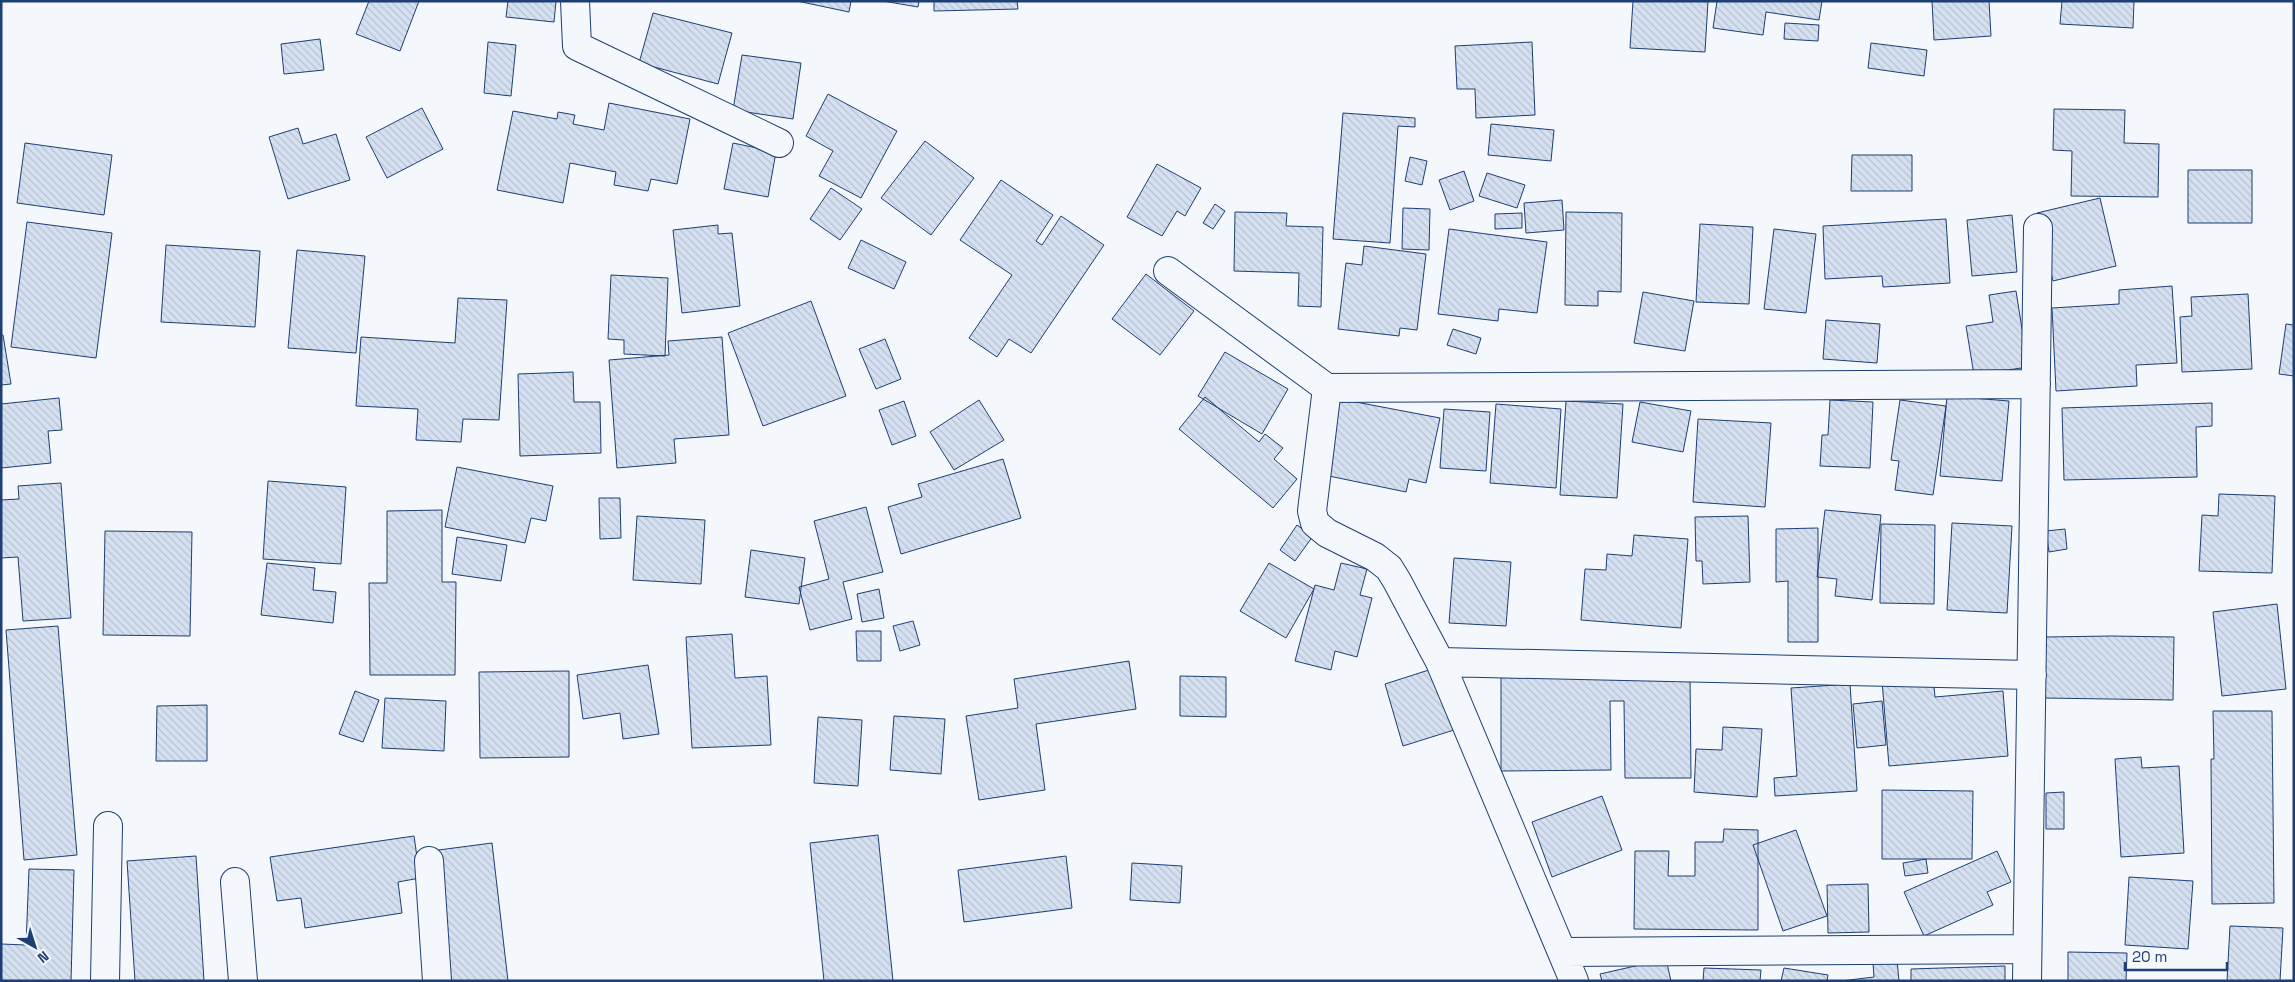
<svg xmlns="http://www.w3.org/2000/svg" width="2295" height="982" font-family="'Space Grotesk',sans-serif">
<defs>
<pattern id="building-back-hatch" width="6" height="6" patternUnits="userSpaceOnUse" patternTransform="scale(1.25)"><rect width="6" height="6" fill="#d5e0f0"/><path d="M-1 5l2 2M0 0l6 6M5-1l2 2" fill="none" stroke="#b6c1d1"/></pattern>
</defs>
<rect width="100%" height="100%" fill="#f4f7fb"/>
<!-- building -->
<path fill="url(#building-back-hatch)" stroke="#1d3f73" d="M369,1H419L400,51L356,34Z
M508,1H556L554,22L506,17Z
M797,1H851L849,12Z
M883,1H919L918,7Z
M934,1H1017L1018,9L934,11Z
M1633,1H1708L1705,52L1630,48Z
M1717,1H1822L1819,20L1766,12L1763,35L1713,28Z
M1932,1H1989L1991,36L1934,40Z
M2062,1H2134L2133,28L2060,24Z
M653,13L732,33L718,84L639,63Z
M1785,23L1819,25L1818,41L1784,39Z
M320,39L324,70L284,74L281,44Z
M488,42L516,45L511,96L484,93Z
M1532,42L1535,115L1476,118L1475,89H1457L1455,46Z
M1871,43L1927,50L1924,76L1868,68Z
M742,55L801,63L793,119L733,110Z
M828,94L897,131L861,198L819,176L833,151L806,136Z
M609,103L690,119L677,184L651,179L648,191L614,185L616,172L570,163L563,203L497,190L513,111L557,119L558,112L575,115L573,124L604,130Z
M422,108L443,149L387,178L366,137Z
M2054,109L2125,110L2124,143L2159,144L2158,197L2071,196L2072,151L2053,150Z
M1343,113L1415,118V127L1398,126L1390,243L1333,239Z
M1491,124L1554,130L1551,161L1488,155Z
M298,128L303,144L336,134L350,180L288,199L269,137Z
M925,141L974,178L931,235L881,198Z
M25,143L112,155L104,215L17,203Z
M733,143L776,152L768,197L724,189Z
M1852,155H1912V191H1851Z
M1410,157L1427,161L1422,185L1405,181Z
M1157,164L1201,188L1185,216L1177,211L1162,236L1127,217Z
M2188,170H2252V223H2188Z
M1464,171L1474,201L1450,210L1439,180Z
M1487,173L1525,185L1517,208L1479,196Z
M1001,180L1053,215L1036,241L1042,245L1061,216L1104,245L1031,353L1009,339L997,357L969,338L1012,275L960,240Z
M831,188L862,209L840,240L810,219Z
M2100,198L2116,266L2053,281L2037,213Z
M1562,200L1564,230L1526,233L1524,203Z
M1215,204L1225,211L1213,229L1203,223Z
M1403,208L1430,209L1429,250L1402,249Z
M1235,212L1287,213L1286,226L1323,227L1321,307L1298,306L1299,273L1234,271Z
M1566,212L1622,213L1621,292L1598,291V306L1565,305Z
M1522,213V228L1495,229V214Z
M2012,215L2017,272L1972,276L1967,220Z
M1946,219L1950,283L1883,287L1882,276L1825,279L1823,226Z
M27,222L112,233L96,358L11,347Z
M1700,224L1753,227L1749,304L1696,302Z
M718,225V234L732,233L740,306L682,313L673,230Z
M1449,229L1547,242L1537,313L1499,309L1498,321L1438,314Z
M1774,229L1816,234L1806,313L1764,309Z
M861,240L906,262L894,289L848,268Z
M166,245L260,251L255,327L161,322Z
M1364,246L1426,254L1417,330L1400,328L1399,336L1338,329L1346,263L1362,265Z
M297,250L365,256L356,353L288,348Z
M1146,274L1194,311L1160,355L1112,319Z
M611,275L668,278L665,356L624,354V340L608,339Z
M2172,286L2177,363L2136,365L2137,386L2056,391L2052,308L2119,304V290Z
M2016,291L2028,367L1974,375L1966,326L1993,322L1989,295Z
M1643,292L1694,301L1685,351L1634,343Z
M2248,294L2252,369L2182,372L2180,317L2192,316L2191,297Z
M458,298L507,300L499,420L463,419L461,442L416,440L418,409L356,406L361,337L455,343Z
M811,301L846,396L763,426L728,333Z
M1826,320L1880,324L1877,363L1823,359Z
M2286,324L2294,325V376L2279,374Z
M1453,329L1481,338L1476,354L1447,345Z
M1,335H3L11,384L1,385Z
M722,337L729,435L674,439L676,463L617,468L609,360L669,355L668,341Z
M885,339L901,379L876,389L859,349Z
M1225,352L1288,389L1262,434L1198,396Z
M573,372L574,402H600L601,453L520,456L518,374Z
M1947,396L2009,401L2002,481L1940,476Z
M1205,397L1259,442L1265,434L1283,448L1274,459L1297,479L1273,508L1179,429Z
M59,398L62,430L48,431L51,463L1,468V404Z
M1340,399L1440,418L1426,483L1409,479L1406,492L1324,475Z
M979,400L1004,440L954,470L930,432Z
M1830,400L1873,402L1870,468L1820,466L1822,435H1828Z
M1900,400L1946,406L1933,495L1895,490L1899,461L1891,460Z
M904,401L916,436L892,445L879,410Z
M1566,401L1623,404L1617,498L1560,495Z
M1640,402L1691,411L1683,452L1632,442Z
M2212,403V426L2196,427L2197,477L2064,480L2062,408Z
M1496,404L1561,409L1556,488L1490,483Z
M1444,409L1490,412L1486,471L1440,468Z
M1698,419L1771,423L1765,507L1693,502Z
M1003,459L1021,518L901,554L888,507L922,497L918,484Z
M457,467L553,486L546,521L531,518L525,543L445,527Z
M268,481L346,487L341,564L263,559Z
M61,483L71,618L23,621L18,557L1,558V500L19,499L18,486Z
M2219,494L2275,496L2272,573L2199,571L2202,515L2218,516Z
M599,498H620L621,538L600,539Z
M866,507L883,572L843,582L852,619L810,630L799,587L829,579L814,521Z
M442,510V582H456L455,675H370L369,583H387V511Z
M1825,510L1881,515L1872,600L1835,596L1837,579L1817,577Z
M637,516L705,520L701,584L633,580Z
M1748,516L1750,582L1703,584L1702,561H1696L1695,517Z
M1952,523L2012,526L2007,613L1947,610Z
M1881,524L1935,525L1934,604L1880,603Z
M1297,525L1313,536L1295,561L1280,550Z
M1818,528V642H1788V581L1776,582V529Z
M2065,529L2067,549L2049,552L2046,531Z
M105,531L192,532L190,636L103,635Z
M1634,535L1688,539L1681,628L1581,620L1585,569L1606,570L1607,554L1632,556Z
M457,537L507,545L501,581L452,574Z
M751,550L805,558L799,604L745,597Z
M1454,558L1511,562L1506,626L1449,623Z
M267,563L315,568L313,590L336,592L333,623L261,615Z
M1269,563L1314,589L1286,638L1240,611Z
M1341,563L1367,569L1360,595L1372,598L1357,657L1335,651L1331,670L1295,661L1315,585L1334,590Z
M879,589L884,618L862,622L857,594Z
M2277,604L2286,689L2222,696L2213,612Z
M913,621L920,645L900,651L893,626Z
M58,626L77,855L24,860L6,630Z
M856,631H881V661H857Z
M732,634L735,678L767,676L771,745L692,748L686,637Z
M2111,636L2174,637L2173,700L2044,698L2046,637Z
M1129,661L1136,709L1036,724L1045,790L979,800L966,716L1018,708L1014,679Z
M648,665L659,734L623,739L620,713L583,719L577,675Z
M1435,668L1454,730L1403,746L1385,684Z
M569,671V757L480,758L479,672Z
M1690,673L1691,778H1625L1624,701H1610L1611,770L1501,771V675Z
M1180,676L1226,677V717L1180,716Z
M1933,677L1935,697L2003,691L2008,756L1889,766L1882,681Z
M1850,684L1857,791L1775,796L1774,778L1797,776L1791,688Z
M355,691L379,700L363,742L339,734Z
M385,698L446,701L444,751L382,748Z
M1882,701L1886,745L1857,748L1853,704Z
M207,705V761H156L157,706Z
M2213,711H2272L2274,903L2212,904L2211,759H2214Z
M894,716L945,719L941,774L890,770Z
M818,717L862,720L858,786L814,783Z
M1723,727L1762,729L1757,797L1694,792L1696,749L1722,750Z
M2141,757L2142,768L2179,766L2184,853L2121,857L2115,759Z
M1882,790L1973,791L1972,859H1882Z
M2064,792V829H2046V793Z
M1602,796L1622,850L1552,877L1532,822Z
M1724,829L1758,830V930L1634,929L1635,851H1669L1668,876H1695V842H1723Z
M1796,830L1827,916L1783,931L1753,845Z
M878,835L893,981H824L810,843Z
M414,836L420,878L398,882L402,913L305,928L301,898L277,901L270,857Z
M492,843L508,981H446L431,851Z
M1997,851L2011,882L1987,892L1993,905L1924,936L1904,892Z
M196,856L204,981H135L127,861Z
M1066,856L1072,908L964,922L958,870Z
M1926,859L1928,873L1905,876L1903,863Z
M1132,863L1182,866L1180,903L1130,900Z
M29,869L74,870L71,981H1V944L26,945Z
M2129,877L2193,881L2188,949L2125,945Z
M1868,884L1869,932L1828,933L1827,885Z
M2230,926L2283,928L2280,981H2227Z
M2068,952L2127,953L2126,981H2068Z
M1666,959L1671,981H1602L1600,974Z
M1897,960L1899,981H1841L1874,977L1873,963Z
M2005,966V981H1911V969Z
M1704,968L1761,970L1760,981H1703Z
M1784,968L1828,975L1827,981H1781Z"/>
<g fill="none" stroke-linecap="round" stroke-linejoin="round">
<!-- minor casing -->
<g stroke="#1d3f73" stroke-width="30">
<path id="minor" d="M575,1L577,46L779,143
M1168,271L1327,388L2036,384
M1327,388L1312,511L1315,523L1327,533L1375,557L1389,568L1397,581L1440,662L1574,981
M1440,662L2032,675
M429,861L437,981
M235,882L243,981
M1564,952L2027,949
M105,981L108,826
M2027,981L2038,228"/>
</g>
<!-- minor -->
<use href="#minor" stroke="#f4f7fb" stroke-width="28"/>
</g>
<!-- border -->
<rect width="2295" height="982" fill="none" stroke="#1d3f73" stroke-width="5"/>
<!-- north arrow -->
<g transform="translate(35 947) rotate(141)" stroke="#f4f7fb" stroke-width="4" paint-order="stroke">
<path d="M0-4L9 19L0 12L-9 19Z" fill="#1d3f73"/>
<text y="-8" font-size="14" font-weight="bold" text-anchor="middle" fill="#1d3f73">N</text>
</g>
<!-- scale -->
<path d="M2125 962v8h102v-8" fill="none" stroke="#1d3f73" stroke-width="2.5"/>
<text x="2132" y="962" font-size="15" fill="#1d3f73" stroke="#f4f7fb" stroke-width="4" paint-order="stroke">20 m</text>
</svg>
